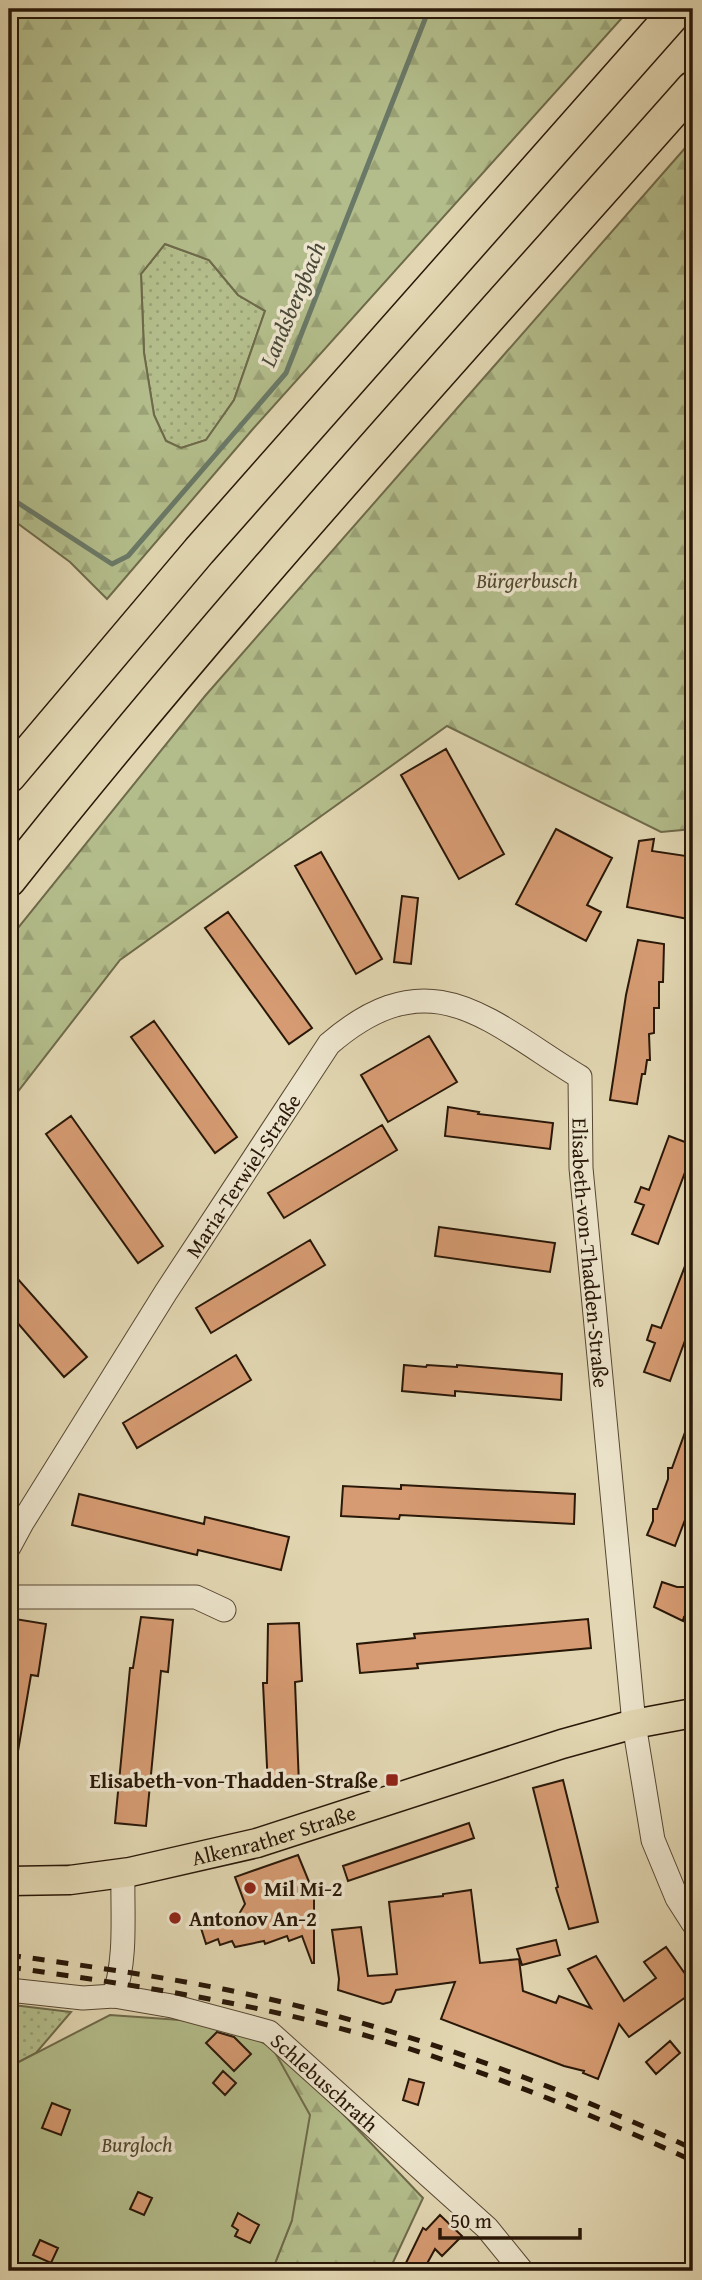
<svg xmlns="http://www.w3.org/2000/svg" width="702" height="2280" font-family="'Gentium Book Plus',serif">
<defs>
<pattern id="grass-dots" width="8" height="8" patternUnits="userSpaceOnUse" patternTransform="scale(1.75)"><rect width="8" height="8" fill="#b3bd8b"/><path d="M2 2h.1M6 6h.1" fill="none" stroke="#9aa276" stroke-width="1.8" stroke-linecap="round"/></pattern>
<pattern id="forest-firs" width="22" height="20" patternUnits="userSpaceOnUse" patternTransform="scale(1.75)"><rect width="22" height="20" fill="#b3bd8b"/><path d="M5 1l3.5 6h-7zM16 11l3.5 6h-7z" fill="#9aa276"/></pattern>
</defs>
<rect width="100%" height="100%" fill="#e1d6b1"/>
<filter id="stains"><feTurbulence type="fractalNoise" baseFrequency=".00286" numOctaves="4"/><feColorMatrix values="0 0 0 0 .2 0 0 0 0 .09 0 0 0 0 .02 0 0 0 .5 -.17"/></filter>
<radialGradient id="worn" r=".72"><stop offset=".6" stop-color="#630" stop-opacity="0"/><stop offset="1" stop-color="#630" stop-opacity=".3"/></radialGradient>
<!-- grass -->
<path fill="url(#grass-dots)" stroke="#6e6a4a" stroke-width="2" d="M165,244L209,260L238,295L265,311L234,400L206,440L181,448L166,441L154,415L144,353L141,274Z
M13,2005L71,2012L36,2053L9,2067V2010Z"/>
<!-- forest -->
<path fill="url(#forest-firs)" stroke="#6e6a4a" stroke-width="2" fill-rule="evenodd" d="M9,9H630L252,430L107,599L70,562L9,517ZM165,244L209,260L238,295L265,311L234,400L206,440L181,448L166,441L154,415L144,353L141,274Z
M693,139V829L661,832L447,726L120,960L9,1103V939L205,696Z
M272,2047L288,2056L423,2198L389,2271H272L292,2220Z"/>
<!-- garden -->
<path fill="#b3bd8b" stroke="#6e6a4a" stroke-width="2" d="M110,2015L222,2023L272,2047L310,2115L292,2220L272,2271H9V2067Z"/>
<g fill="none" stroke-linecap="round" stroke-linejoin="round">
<!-- stream -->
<path stroke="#6a7967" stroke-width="5" d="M9,497L112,564L128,556L286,373L429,9"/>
</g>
<!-- building -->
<path fill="#d69b72" stroke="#291708" stroke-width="2" d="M446,749L504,854L459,879L401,775Z
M556,829L612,858L587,905L601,912L586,941L516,904Z
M654,839L652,851L693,857V920L627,907L639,841Z
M321,852L382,959L356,974L295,866Z
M402,896L418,898L411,964L394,962Z
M228,912L312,1028L289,1044L205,928Z
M638,940L664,944L663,982H659V1008H654V1033L649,1034L650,1060H647L645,1074H642L637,1104L610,1100L626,995Z
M154,1021L237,1137L215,1153L131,1037Z
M429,1036L457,1082L388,1122L361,1075Z
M448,1107L479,1112L478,1114L553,1123L550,1149L445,1136Z
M71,1116L163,1246L138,1263L46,1134Z
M382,1125L397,1150L284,1218L268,1193Z
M669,1136L693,1145V1151L658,1244L632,1234L644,1205L635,1202L641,1187L649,1190Z
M439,1227L555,1243L550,1272L435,1256Z
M310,1240L325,1265L211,1333L196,1308Z
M692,1248L693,1319L670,1381L644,1372L655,1343L647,1340L652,1325L661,1328Z
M9,1269L87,1357L64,1377L9,1313Z
M236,1355L251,1380L137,1448L123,1423Z
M404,1365L426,1367L427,1365L457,1367V1365L562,1374L561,1400L455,1391V1396L402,1391Z
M691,1416L693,1417V1499L675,1546L647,1535L653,1521V1509H657L668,1479V1468H672Z
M401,1485L575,1494L574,1524L400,1515L399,1519L341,1516L343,1486L401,1489Z
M79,1494L204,1524L205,1517L289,1537L281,1570L198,1550L197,1555L72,1525Z
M662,1582L677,1587H689L688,1591L693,1592V1620L684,1617L683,1621L654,1607Z
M141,1617L173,1620L168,1672L161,1671L146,1826L115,1823L130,1668H133Z
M15,1619L46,1624L38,1676L31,1675L17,1757L9,1756V1638H12Z
M588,1619L591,1648L417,1664L418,1668L360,1673L357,1644L415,1638L414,1634Z
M299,1623L302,1681L295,1682L299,1785L268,1787L263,1683H267L268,1624Z
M563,1780L598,1922L569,1929L556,1888L558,1887L533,1788Z
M469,1823L474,1838L348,1881L343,1866Z
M298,1855L314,1894V1963H312L302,1936L289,1941L287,1936L265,1944L264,1941L235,1947L232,1941L220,1945L218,1939L206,1944L201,1928L239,1914L245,1904L235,1877Z
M471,1890L480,1963L519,1959L523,1991L556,2003L559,1996L591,2008L568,1969L596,1956L624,2001L656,1978L644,1962L666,1947L693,1985V1992L629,2037L619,2024L598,2079L583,2073L584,2071L564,2066L441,2019L455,1982L396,1990L391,2002L383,2004L338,1990L339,1979L332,1930L361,1927L368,1976L397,1974L389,1902L443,1896V1894Z
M556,1940L560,1955L522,1965L517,1949Z
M217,2032L234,2037L251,2054L234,2071L206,2043Z
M670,2041L680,2053L656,2074L646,2062Z
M223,2071L236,2083L225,2095L213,2083Z
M409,2079L424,2083L418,2105L403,2100Z
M52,2103L70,2110L61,2135L42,2128Z
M138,2192L152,2198L144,2215L130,2209Z
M238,2213L259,2225L250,2243L235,2236L238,2230L232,2226Z
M440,2215L462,2236L442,2256L435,2249L423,2271H402L423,2228L426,2230Z
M40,2240L58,2248L51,2263L33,2255Z"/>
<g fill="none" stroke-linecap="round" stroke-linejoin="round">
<!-- minor casing -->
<g stroke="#574732" stroke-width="25">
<g id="minor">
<path id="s1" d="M9,1547L22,1523L166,1292L329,1044C431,956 488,1021 580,1077L581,1168L634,1724L653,1840L677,1898L693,1923"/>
<path d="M9,1597H196L224,1610"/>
<path id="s2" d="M9,1990L83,1998L114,1996L172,2006L269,2032L487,2228L522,2271"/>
<path d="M114,1996C127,1957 122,1913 123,1873"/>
</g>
</g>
<!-- major casing -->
<g stroke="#291708" stroke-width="31">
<g id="major">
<path id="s3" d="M9,1881L70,1880L130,1872L257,1843L562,1744L634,1724L693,1713"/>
</g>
</g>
<!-- highway casing -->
<g stroke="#291708" stroke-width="36">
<path id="highway" d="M9,776L199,551L678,9
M9,880C226,606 462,349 693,88"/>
</g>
<!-- minor -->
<use href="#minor" stroke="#ece4cc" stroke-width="23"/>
<!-- major -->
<use href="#major" stroke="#e1d6b1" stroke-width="28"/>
<!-- highway -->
<use href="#highway" stroke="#e1d6b1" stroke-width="33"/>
<!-- rail -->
<path stroke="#291708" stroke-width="5" stroke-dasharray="12 12" stroke-linecap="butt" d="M9,1955C80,1965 152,1975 223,1989C386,2022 543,2079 693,2149
M9,1967C112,1982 215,1997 316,2022C446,2055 572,2105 693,2161"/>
</g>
<!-- markers -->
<g fill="#8f2418" stroke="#ece4cc" stroke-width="2.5">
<rect x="385" y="1773" width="14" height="14" rx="3.5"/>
<circle cx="250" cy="1888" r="7"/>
<circle cx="175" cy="1918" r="7"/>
</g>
<g text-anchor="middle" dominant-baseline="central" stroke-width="7" stroke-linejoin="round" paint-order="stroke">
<!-- park labels -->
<g font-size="21" font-style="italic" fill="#52492f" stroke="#ece4cc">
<text x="527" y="580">Bürgerbusch</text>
<text x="137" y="2144">Burgloch</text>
</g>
<!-- street labels -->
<g font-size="21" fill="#291708" stroke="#ece4cc">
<text stroke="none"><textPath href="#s1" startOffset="439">Maria-Terwiel-Straße</textPath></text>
<text stroke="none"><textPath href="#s1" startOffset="1055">Elisabeth-von-Thadden-Straße</textPath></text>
<text stroke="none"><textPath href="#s3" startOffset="270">Alkenrather Straße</textPath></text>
<text stroke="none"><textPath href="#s2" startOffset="340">Schlebuschrath</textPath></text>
</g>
<!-- poi labels -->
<g font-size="21" font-weight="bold" fill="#291708" stroke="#ece4cc" text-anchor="start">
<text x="378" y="1780" text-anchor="end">Elisabeth-von-Thadden-Straße</text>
<text x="264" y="1888">Mil Mi-2</text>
<text x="189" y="1918">Antonov An-2</text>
</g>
<!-- water labels -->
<g font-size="23" font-style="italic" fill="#494838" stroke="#ece4cc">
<text transform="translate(292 304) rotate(-67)">Landsbergbach</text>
</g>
</g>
<!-- margin -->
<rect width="702" height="2280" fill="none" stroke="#e1d6b1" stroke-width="35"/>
<rect x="10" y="10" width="681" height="2259" fill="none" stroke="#291708" stroke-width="3.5"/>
<rect x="18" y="18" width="667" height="2245" fill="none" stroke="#291708" stroke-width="2"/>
<!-- scale -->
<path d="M440 2228v10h140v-10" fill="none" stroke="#291708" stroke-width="3.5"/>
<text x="450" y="2228" font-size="21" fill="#291708" stroke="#ece4cc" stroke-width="5" paint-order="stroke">50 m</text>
<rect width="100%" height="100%" filter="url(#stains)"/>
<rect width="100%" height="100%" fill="url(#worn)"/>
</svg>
